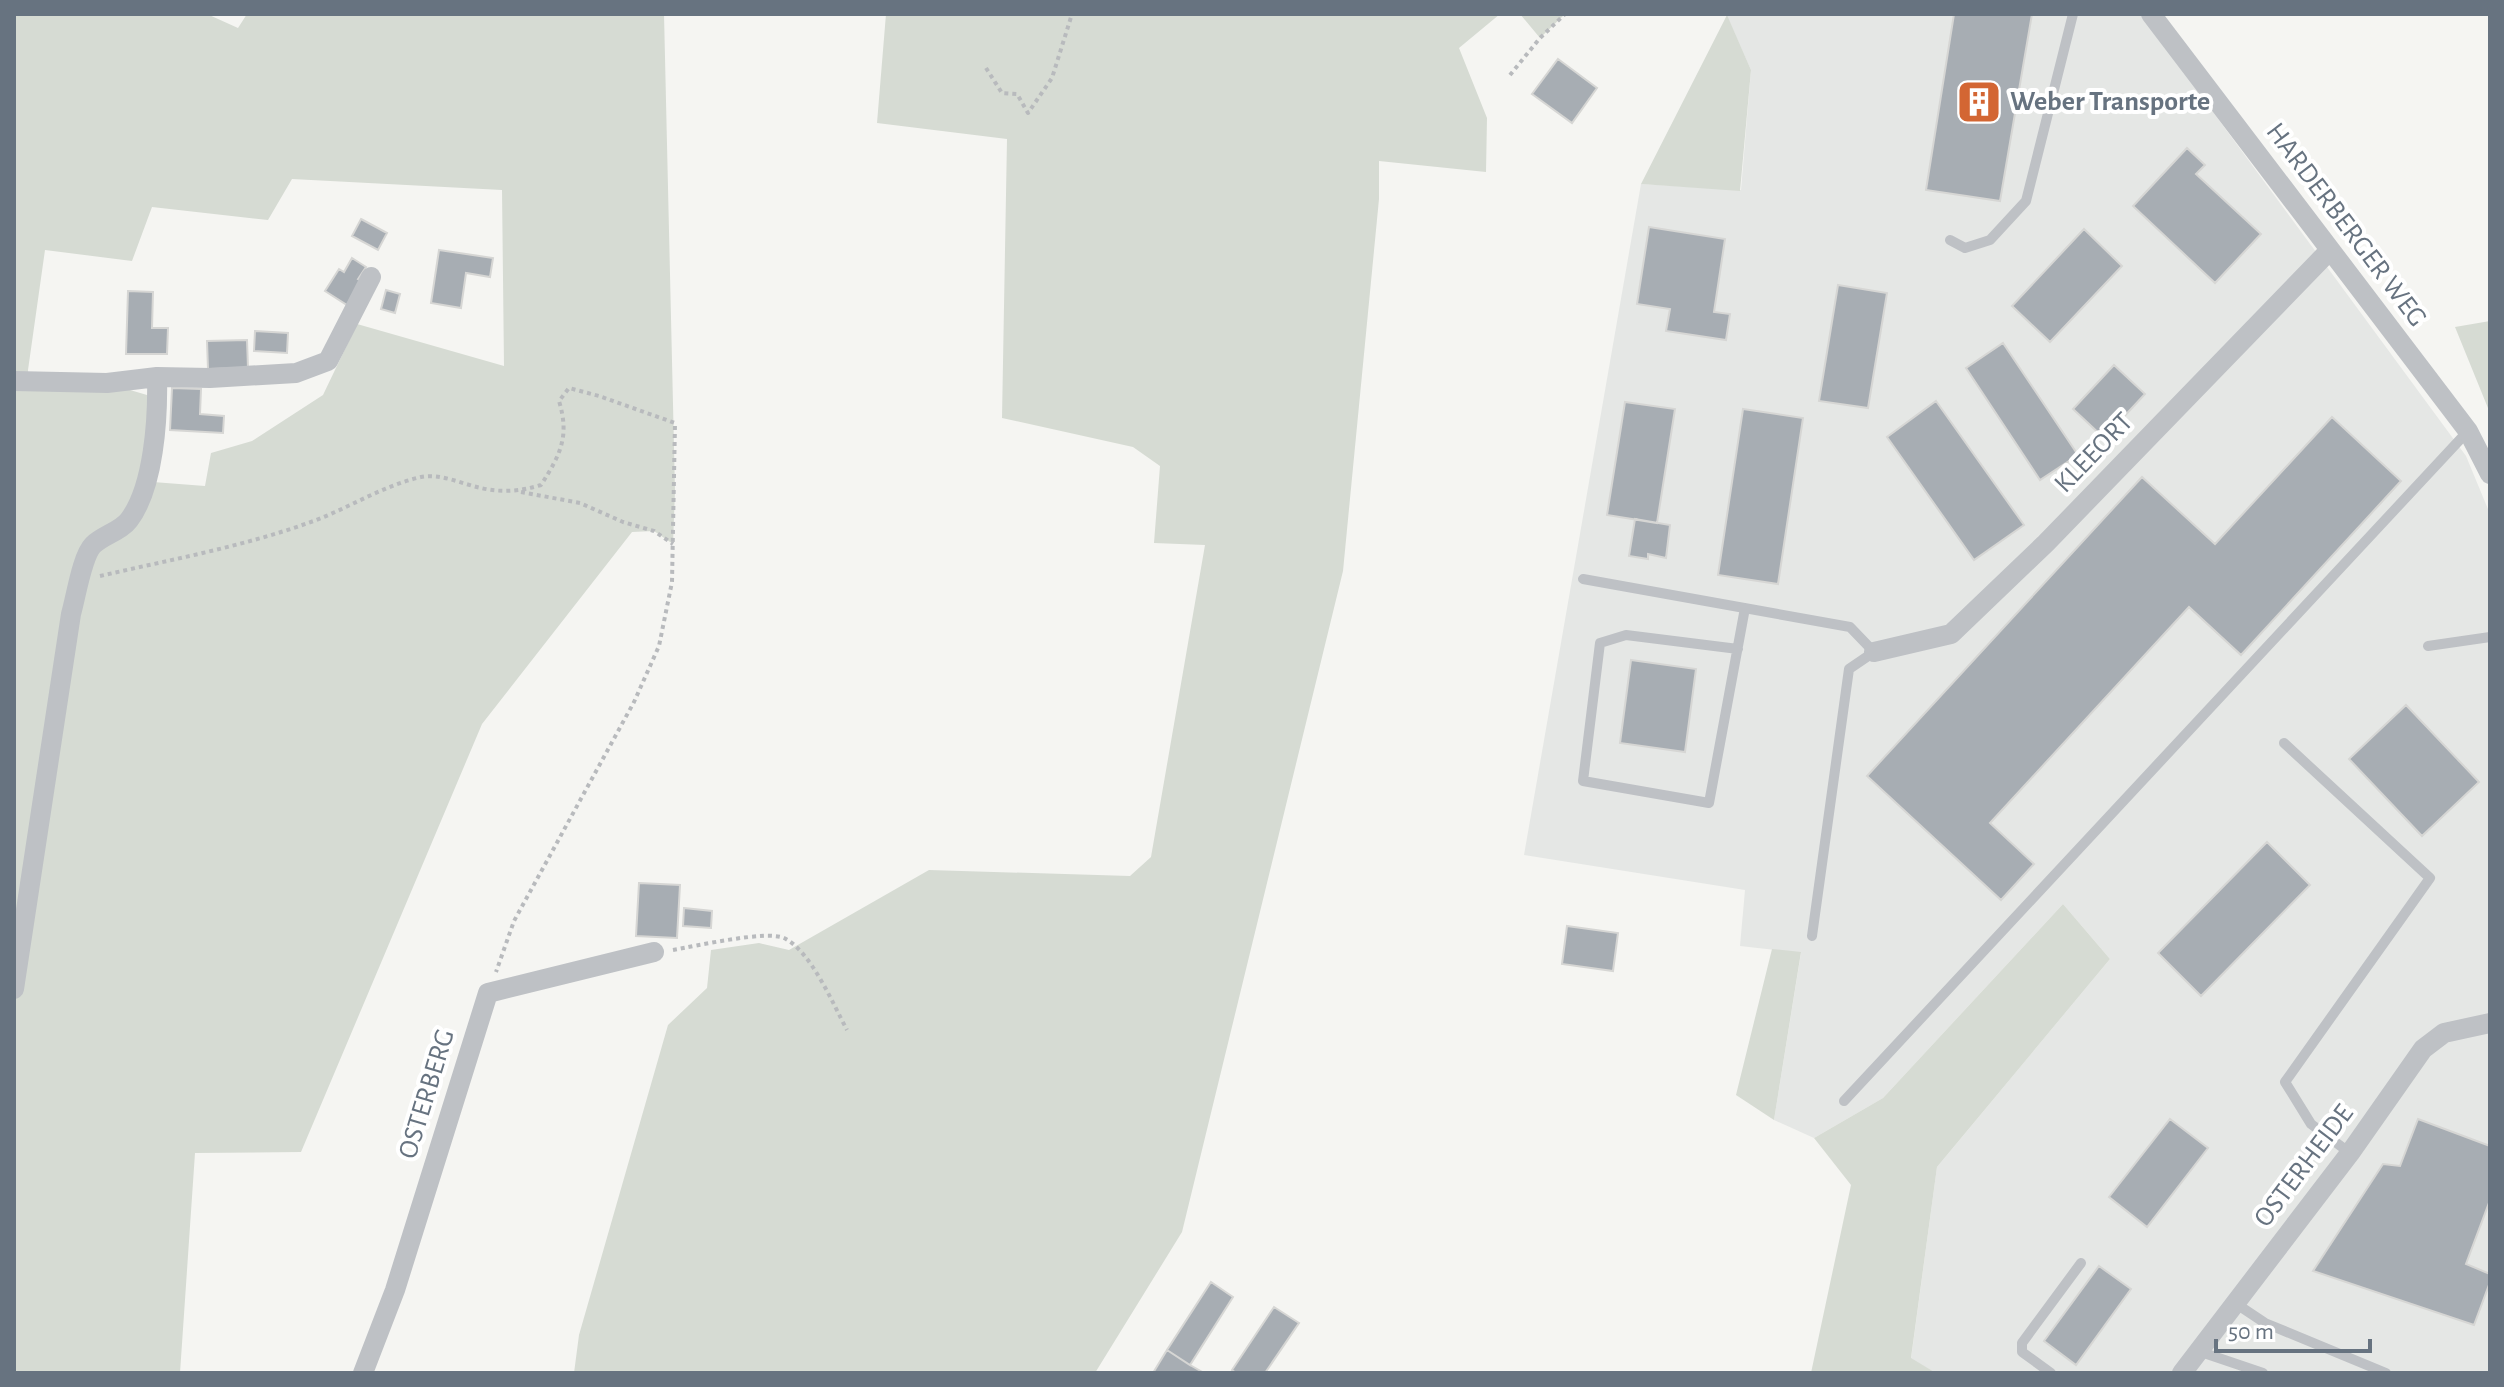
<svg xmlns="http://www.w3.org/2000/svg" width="2504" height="1387" font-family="'Alegreya Sans',sans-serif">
<rect width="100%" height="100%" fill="#f5f5f2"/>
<!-- built -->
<path fill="#e5e7e5" d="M1726,14H2141L2466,456L2490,514V1373H1936L1911,1359L1937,1167L2110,959L2063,904L1883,1098L1814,1138L1774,1120L1801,953L1740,946L1745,890L1524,855L1641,184L1741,190L1751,70Z"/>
<!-- green -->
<path fill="#d6dbd3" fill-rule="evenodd" d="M14,14H207L238,28L247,14H664L675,491L673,544L654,531L632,532L482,724L301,1152L195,1153L180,1373H14ZM292,179L502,190L504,366L357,324L323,395L252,441L211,453L205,486L153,482L147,395L130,390H29L28,370L45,250L132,261L152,207L268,220Z
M886,14H1500L1459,48L1487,118L1486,172L1379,161V199L1343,571L1182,1232L1095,1373H574L579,1335L668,1025L707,988L711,950L759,943L789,950L929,870L1130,876L1151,857L1205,545L1154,543L1160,466L1133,447L1002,418L1007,139L877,123Z
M1520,14H1565L1540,38Z
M1727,15L1751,70L1740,191L1641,184Z
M2490,321V413L2455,327Z
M2063,904L2110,959L1937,1167L1911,1358L1936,1373H1811L1851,1185L1814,1138L1883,1098Z
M1772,949L1801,952L1774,1120L1736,1095Z"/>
<!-- building -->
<path fill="#a7adb3" stroke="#d6d6d4" stroke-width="2" d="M1954,14H2032L2000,201L1926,190Z
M1558,59L1597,88L1572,123L1532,94Z
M2187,148L2205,165L2196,174L2261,234L2215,283L2133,206Z
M361,219L387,233L378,250L352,236Z
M1649,227L1725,239L1714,312L1730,314L1726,340L1666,331L1670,309L1637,304Z
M2084,229L2122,266L2050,342L2012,306Z
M439,250L493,258L490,277L466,273L461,308L431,303Z
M352,258L366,267L358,279L362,281L347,305L325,291L339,269L344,272Z
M1838,285L1887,293L1868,408L1819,401Z
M386,290L400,294L395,313L381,309Z
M128,291L153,292L152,328H168L167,354H126Z
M255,331L288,333L287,353L254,351Z
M247,340L248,368L208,369L207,341Z
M2003,343L2078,455L2040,480L1966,368Z
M2114,365L2145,394L2104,438L2073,409Z
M172,388L201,389L200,414L224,416L223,433L170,430Z
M1936,401L2024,525L1974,560L1887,437Z
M1625,402L1675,409L1657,523L1607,515Z
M1743,409L1803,418L1778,584L1718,575Z
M2332,417L2401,481L2241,655L2189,607L1990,823L2034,864L2001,900L1867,776L2142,477L2215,544Z
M1635,519L1670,525L1666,558L1648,554V559L1629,556Z
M1631,660L1696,669L1685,752L1620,743Z
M2406,705L2479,782L2422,836L2349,759Z
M2267,842L2310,885L2201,996L2158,953Z
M639,883L680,885L677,938L636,936Z
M684,908L712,911L711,928L683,926Z
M1567,926L1618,933L1613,971L1562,964Z
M2170,1119L2208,1148L2147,1227L2109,1197Z
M2418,1119L2490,1146V1200L2466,1264L2490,1274V1282L2474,1325L2313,1271L2383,1164L2400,1166Z
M2099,1266L2131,1289L2076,1365L2044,1341Z
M1211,1282L1233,1297L1190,1365L1167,1350Z
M1274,1307L1299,1323L1265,1373H1236L1232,1370Z
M1167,1350L1190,1365L1204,1373H1153Z"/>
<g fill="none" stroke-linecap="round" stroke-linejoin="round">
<!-- path -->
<path stroke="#b8babd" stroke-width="4" stroke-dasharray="4 4" stroke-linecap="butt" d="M986,68L1002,93L1017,94L1028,113L1052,78L1072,14
M1510,75L1540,38L1565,14
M521,492L580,503L623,522L654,531L673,544
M100,576C169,560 241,547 308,523C346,510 381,486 421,477C440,473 462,484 481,488C502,493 521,491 541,485C560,455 570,437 559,401L569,388L599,396L675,423L672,582L659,646L634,702L514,921L496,972
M673,950C696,946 766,930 784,938C811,951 833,1004 847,1030"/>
<!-- lane -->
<path stroke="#bec1c5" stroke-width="10" d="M1950,240L1965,248L1990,240L2026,201L2073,14
M1583,579L1850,627L1874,652L1849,669L1812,936
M2428,646L2490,637
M1738,649L1626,635L1600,643L1583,781L1709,803L1745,608
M2284,743L2430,878L2285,1082L2311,1124L2350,1153
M1844,1101L2468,431
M2235,1303L2265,1323L2386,1373
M2198,1351L2263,1373
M2051,1373L2022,1352V1343L2081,1263"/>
<!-- street -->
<path stroke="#bec1c5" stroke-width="20" d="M2151,14L2468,431L2490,474
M157,377L210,378L296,373L328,361L371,277
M14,381L107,383L157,377C158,418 154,487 129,520C121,531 103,535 93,545C82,556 76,597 71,614L14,989
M1874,652L1951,634L2046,543L2329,251
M363,1373L395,1290L488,993L654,952
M2182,1373L2350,1153L2423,1049L2444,1033L2490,1023"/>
</g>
<!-- icons -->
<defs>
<g id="building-square" transform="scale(2.3)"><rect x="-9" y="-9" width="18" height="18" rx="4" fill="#d36633" stroke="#fff"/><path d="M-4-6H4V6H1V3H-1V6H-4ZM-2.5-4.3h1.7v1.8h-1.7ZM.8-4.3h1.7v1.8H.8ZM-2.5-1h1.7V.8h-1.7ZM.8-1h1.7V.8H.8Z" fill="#fff"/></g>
</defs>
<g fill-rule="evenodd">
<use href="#building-square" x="1979" y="102"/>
</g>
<g text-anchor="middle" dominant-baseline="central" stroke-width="8" stroke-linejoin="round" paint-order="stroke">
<!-- poi labels -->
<g font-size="28" font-weight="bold" fill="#677380" stroke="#fff" text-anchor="start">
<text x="2010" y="102">Weber Transporte</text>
</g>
<!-- street labels -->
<g font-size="28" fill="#677380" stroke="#fff">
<text transform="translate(2346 225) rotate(53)">HARDERBERGER WEG</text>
<text transform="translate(2094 453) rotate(-46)">KLEEORT</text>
<text transform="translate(427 1094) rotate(-73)">OSTERBERG</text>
<text transform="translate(2304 1166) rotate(-53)">OSTERHEIDE</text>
</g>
</g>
<!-- border -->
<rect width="2504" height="1387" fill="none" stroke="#677380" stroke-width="32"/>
<!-- scale -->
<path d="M2216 1339v12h154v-12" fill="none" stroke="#677380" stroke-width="4"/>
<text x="2228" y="1339" font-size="24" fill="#677380" stroke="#ffffff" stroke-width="6" paint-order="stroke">50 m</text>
</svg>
